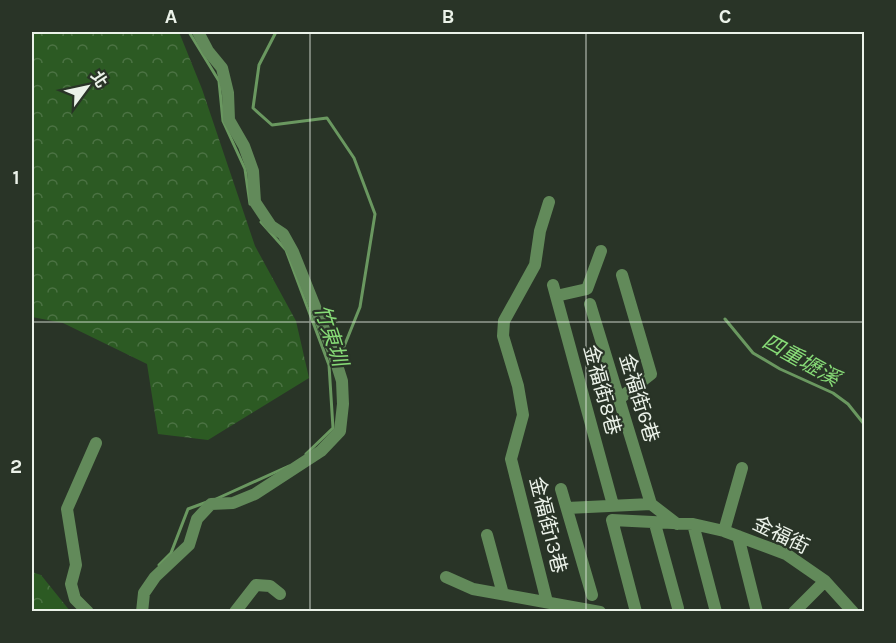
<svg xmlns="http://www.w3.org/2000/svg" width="896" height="643" font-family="Karla,'Noto Sans TC',sans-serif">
<defs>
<pattern id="forest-crowns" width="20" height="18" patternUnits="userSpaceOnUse" patternTransform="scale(1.5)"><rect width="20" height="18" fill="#2c5a23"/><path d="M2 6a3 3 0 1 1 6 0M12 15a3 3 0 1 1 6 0" fill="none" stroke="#4b7243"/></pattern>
</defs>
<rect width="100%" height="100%" fill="#293427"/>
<!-- forest -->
<path fill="url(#forest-crowns)" d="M32,32H179L202,89L255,246L296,321L309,378L208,440L158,434L147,364L63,323L32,317Z
M32,572L41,575L70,611H32Z"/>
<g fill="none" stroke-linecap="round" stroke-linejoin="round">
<!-- stream -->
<path stroke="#6a9860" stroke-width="3" d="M189,32L219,81L223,121L245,169L250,204
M276,32L259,65L253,108L272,125L327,118L354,158L375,214L360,307L339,359
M261,222L286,250L329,365L333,428L306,454
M725,319L753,353L780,369L833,393L848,404L864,424
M216,499L289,466
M159,565L171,553L188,509L207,502"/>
<!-- minor -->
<path stroke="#628a5a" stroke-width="12" d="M553,285L613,505
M556,296L587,289L601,251
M590,304L651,504
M619,399L651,374L622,275
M561,489L592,595
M567,508L651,504L677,524
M655,524L678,608
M693,524L716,612
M724,531L742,468
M487,535L503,594
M738,536L757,612
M446,577L473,589L600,612
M547,602L511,459L523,415L518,386L503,336L504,321L535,265L540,231L549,202
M88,612L75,599L71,584L76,565L67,509L96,443
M142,612L144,593L155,577L189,545L197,519L211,504L233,503L255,494L321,451L340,431L343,404L342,381L332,349L293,252L283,234L271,226L255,202L253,171L244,146L229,120L228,93L222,68L208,51L198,32
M235,612L256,585L270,586L280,594
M636,612L612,520L693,524L724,531L786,554L825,581L853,612
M794,612L825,581"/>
</g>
<!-- grid -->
<path fill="none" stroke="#ebf2e9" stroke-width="1.5" stroke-opacity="0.55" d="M310,32V612M586,32V612M32,322H864"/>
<g text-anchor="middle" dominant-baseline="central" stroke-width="4.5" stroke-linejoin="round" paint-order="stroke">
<!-- street labels -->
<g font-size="20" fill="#ebf2e9" stroke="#293427">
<text transform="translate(602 390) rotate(75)">金福街8巷</text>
<text transform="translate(639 398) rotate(73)">金福街6巷</text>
<text transform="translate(548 525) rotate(76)">金福街13巷</text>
<text transform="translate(781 535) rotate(26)">金福街</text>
</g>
<!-- water labels -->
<g font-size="21" font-style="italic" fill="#87db77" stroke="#293427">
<text transform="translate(331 335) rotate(72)">竹東圳</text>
<text transform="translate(801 360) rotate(29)">四重壢溪</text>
</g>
</g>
<!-- border -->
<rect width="896" height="643" fill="none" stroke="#293427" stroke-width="66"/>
<!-- north arrow -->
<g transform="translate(87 87) rotate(57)" stroke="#293427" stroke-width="4.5" paint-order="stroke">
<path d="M0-4.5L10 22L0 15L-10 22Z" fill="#ebf2e9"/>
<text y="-9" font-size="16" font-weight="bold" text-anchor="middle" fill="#ebf2e9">北</text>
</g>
<rect x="33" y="33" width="830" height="577" fill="none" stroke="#ebf2e9" stroke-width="2"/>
<g font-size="20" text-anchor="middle" font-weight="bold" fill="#ebf2e9">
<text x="171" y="23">A</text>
<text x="448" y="23">B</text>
<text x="725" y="23">C</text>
<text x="16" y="184">1</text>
<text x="16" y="473">2</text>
</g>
</svg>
